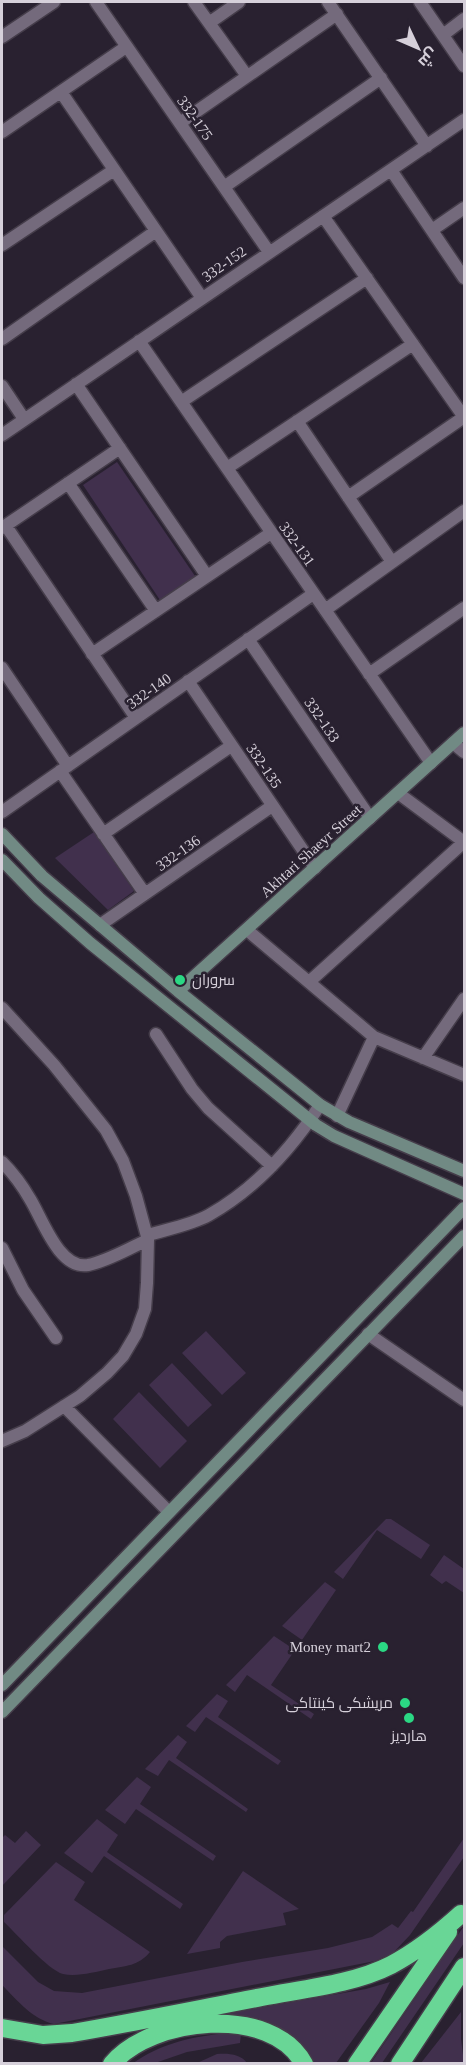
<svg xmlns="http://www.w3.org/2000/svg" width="466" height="2065" font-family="'Times New Roman',Cairo,serif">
<rect width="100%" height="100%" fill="#292130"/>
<!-- green -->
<path fill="#41304d" d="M117,462L195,576L160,600L83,485Z
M94,832L134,891L108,910L55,858Z
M206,1331L246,1373L222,1395L182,1353Z
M172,1363L212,1405L188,1427L149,1385Z
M139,1392L187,1441L160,1468L113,1419Z
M386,1519H391L430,1545L421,1559L377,1530L343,1579L334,1572Z
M444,1555L464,1569V1593L446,1581L442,1584L430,1575Z
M325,1582L336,1590L302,1640L282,1626Z
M274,1636L295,1650L271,1685L314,1714L311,1719L247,1675L235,1692L226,1685Z
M217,1694L228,1701L218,1717L281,1761L278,1765L206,1717L195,1732L186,1726Z
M178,1735L187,1742L176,1758L248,1809L246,1812L169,1760L158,1776L145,1769Z
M137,1777L151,1787L140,1804L216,1856L213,1861L136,1809L125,1824L105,1810Z
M97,1819L118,1835L107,1852L183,1904L180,1909L104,1856L92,1873L64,1853Z
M26,1831L41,1845L2,1886V1838L5,1835L15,1843Z
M464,1838V1857L410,1935L393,1953L375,1961L54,2024C32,2019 17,2000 2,1985V1946L38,1982L54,1991L82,1993L242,1962L328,1948L372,1937L392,1924L398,1928L411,1911L413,1912Z
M56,1862L85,1882L74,1900L150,1952C138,1966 126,1966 109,1969C95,1972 77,1977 63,1974C48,1970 17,1934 4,1922V1915Z
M243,1871L299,1909L283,1913L286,1925L227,1936L220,1942V1948L187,1954Z
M464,1926V1943L382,2063H371Z
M390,1982L379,2003L336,2063H313C305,2045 283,2026 263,2020C251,2016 238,2019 225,2014L366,1989Z
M461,2012V2039L464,2063H421Z
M229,2033L241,2034L240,2043L187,2052L155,2063L132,2064C161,2043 194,2036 229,2033Z
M217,2054C228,2053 241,2054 247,2063H197Z"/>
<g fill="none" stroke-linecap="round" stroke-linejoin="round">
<!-- street casing -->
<g stroke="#453d4a" stroke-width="15">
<path id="street" d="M96,2L269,252
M194,2L247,76
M328,2L427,146
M420,2L464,66
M209,23L239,2
M443,35L464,19
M2,37L54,2
M61,92L202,298
M180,123L337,14
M2,132L126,47
M391,170L464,278
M224,187L381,78
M323,216L464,417
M432,230L464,208
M2,245L114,170
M2,339L156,231
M139,341L431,763
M76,384L207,576
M2,386L24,419
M181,402L367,278
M297,421L392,562
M2,435L464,120
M227,468L413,344
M68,483L156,611
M348,497L464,417
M6,526L136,718
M2,528L120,448
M325,610L464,511
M248,639L370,818
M92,654L271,533
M2,668L68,766
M369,674L464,608
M188,681L315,868
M453,743L464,752
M60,771L145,894
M398,793L464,842
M2,812L313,594
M103,834L231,746
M100,925L272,806
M247,930L374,1037L464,1075
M309,982L464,842
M2,1008L54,1065L106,1130L123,1161L136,1196L148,1240L147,1283L145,1309L136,1334L123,1356L107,1373L80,1396L25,1431L2,1441
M156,1034L192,1089L208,1108L272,1166
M423,1058L464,999
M337,1116L374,1037
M2,1162C13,1173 22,1185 30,1199C42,1218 59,1270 88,1265C108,1261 129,1248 148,1240
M148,1235C168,1229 191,1225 209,1215C255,1189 292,1148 320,1105
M2,1248L23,1290L56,1338
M368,1334L464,1400
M64,1406L169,1512"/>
</g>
<!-- secondary casing -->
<g stroke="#453d4a" stroke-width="15">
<path id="secondary" d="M2,834L42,876L178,991L320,1105L349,1122L464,1171
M2,860L39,898L90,943L316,1125L334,1136L464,1194
M178,991L464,733
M2,1685L464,1208
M2,1712L464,1236"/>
</g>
<!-- highway casing -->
<g stroke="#453d4a" stroke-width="21">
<path id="highway" d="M2,2028L43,2035L72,2033C136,2022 199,2009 262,1997C303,1989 354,1984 391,1965C416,1952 440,1933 461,1914
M112,2064C151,2017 272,2004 304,2064
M357,2064L448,1932
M400,2064L464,1967"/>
</g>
<!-- street -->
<use href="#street" stroke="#746a7c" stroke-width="12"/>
<!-- secondary -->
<use href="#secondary" stroke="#718a84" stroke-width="12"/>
<!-- highway -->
<use href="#highway" stroke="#69d696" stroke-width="18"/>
</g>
<!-- markers -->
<g fill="#2bd884" stroke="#292130" stroke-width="2">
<circle cx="180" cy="980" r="6"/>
<circle cx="383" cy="1647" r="6"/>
<circle cx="405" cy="1703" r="6"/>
<circle cx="409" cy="1718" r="6"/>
</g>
<g text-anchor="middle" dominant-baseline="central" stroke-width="5" stroke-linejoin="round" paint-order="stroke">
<!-- street labels -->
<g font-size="15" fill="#d6d0da" stroke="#292130">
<text transform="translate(195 118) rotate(55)">332-175</text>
<text transform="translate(224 264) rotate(-35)">332-152</text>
<text transform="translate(297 544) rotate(55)">332-131</text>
<text transform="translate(149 691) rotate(-35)">332-140</text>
<text transform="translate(322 720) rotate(56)">332-133</text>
<text transform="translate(264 766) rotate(56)">332-135</text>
<text transform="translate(311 851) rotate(-42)">Akhtari Shaeyr Street</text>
<text transform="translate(178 853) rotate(-35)">332-136</text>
</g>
<!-- poi labels -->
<g font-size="15" fill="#d6d0da" stroke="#292130" text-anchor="end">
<text x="192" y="980" text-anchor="start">سروران</text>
<text x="371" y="1647">Money mart2</text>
<text x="393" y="1703">مریشکی کینتاکی</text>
<text x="409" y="1736" text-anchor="middle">هاردیز</text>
</g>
</g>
<!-- border -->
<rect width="466" height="2065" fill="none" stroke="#d6d0da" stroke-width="6"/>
<!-- north arrow -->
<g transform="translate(418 48) rotate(134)" stroke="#292130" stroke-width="4.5" paint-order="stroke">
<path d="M0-4.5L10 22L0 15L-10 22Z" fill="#d6d0da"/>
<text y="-9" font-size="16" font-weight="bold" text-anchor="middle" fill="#d6d0da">ش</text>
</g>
</svg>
